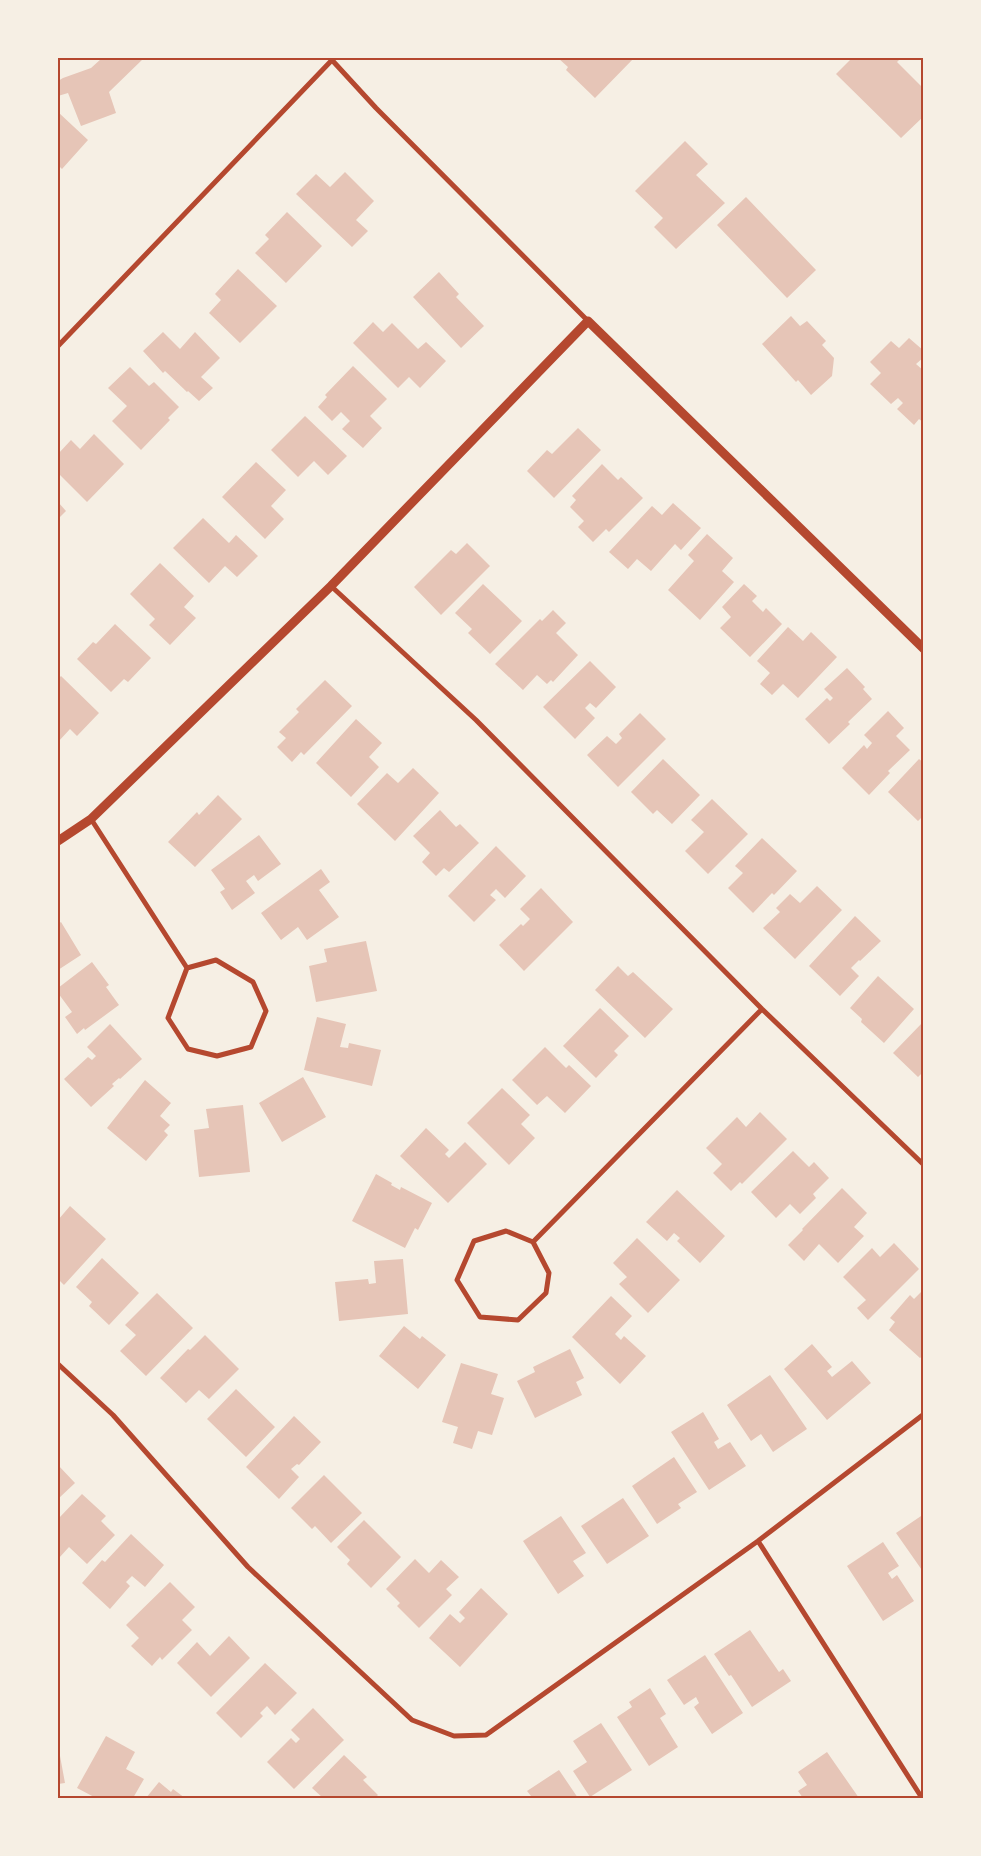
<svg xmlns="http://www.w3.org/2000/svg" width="981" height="1856" font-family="'Space Grotesk',sans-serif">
<rect width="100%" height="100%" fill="#f6efe4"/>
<!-- building -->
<path fill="#e6c5b7" d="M99,58H144L109,92L116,113L81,126L68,93L58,96V81L63,78L91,68L101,59Z
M558,58H634L595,98L566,70L568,67Z
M852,58H901L897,62L924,89V116L901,138L836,74Z
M58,112L88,140L62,169L59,166L58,168Z
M685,141L708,164L696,175L725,203L676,249L654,227L663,218L635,191Z
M345,172L374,201L356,220L368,231L352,247L296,194L316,174L330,187Z
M746,197L816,270L787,298L717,225Z
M287,212L322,246L286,283L255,253L269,239L265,235Z
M238,269L277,306L240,343L209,313L221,300L215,294Z
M439,272L459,294L456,297L484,326L461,348L413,297Z
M791,316L800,326L807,321L826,341L822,345L834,358L832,376L811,395L798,380L796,382L762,344Z
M373,322L383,332L392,323L418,349L426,342L446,361L420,388L409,377L398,388L353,343Z
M163,332L180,349L195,332L220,358L201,377L213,388L199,401L188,391L187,392L165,371L163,373L143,351Z
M909,338L924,351V357L916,364L924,371V423L919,419L914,425L897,409L903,403L898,398L891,404L870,384L881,373L870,362L891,341L899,348Z
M353,366L387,399L370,416L382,428L363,448L342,429L350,421L341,412L332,421L318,407L327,397L325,395Z
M130,367L149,386L154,382L179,407L168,418L170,420L141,450L112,421L127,406L108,388Z
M305,416L347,456L328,475L314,461L298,477L271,450Z
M578,428L601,450L554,498L527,471L547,450L552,454Z
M94,434L124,464L87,502L58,473V454L71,440L80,449Z
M256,462L286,490L271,506L284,519L265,539L222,497Z
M602,464L618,480L621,477L643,498L609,532L606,529L593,542L578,527L584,521L570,507L576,500L572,496Z
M58,502L66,511L58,519Z
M673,503L701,528L681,550L675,544L651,571L637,559L628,569L609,552L652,506L662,515Z
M203,518L229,543L236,535L258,556L237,577L225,566L209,583L173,548Z
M707,534L733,558L722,571L734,582L700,620L668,590L694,561L688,555Z
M467,543L490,566L441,615L414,587L451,550L456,554Z
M160,563L194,596L184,607L196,618L170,645L149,625L155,619L130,594Z
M483,584L522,621L490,654L468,633L472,629L455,613Z
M744,584L757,596L752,601L763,612L766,608L782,624L750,657L720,628L731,617L722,607Z
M553,610L566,623L556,633L578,655L553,682L551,680L547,684L537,675L523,690L495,664L540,619L542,621Z
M115,624L151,658L128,682L124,679L111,692L77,659L93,642L96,644Z
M788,627L803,641L811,632L837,657L798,698L783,684L772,695L760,684L770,673L757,661Z
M590,661L616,687L596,708L590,703L585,708L595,718L575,739L543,707Z
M847,668L865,687L863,689L872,699L848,722L850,724L829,744L805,719L827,698L830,701L833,698L824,689Z
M61,676L99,713L77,736L70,729L58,742V679Z
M325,680L352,706L304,755L301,752L292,762L277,747L286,738L279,732L299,712L296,709Z
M888,711L904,728L896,736L910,750L888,771L890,773L869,795L842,768L864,745L867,749L872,743L864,735Z
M640,713L666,739L618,787L587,755L607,736L616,744L622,738L619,734Z
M356,719L382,743L369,757L379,767L351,797L316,763Z
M663,759L700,795L672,824L657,810L653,814L631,792Z
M919,759L924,763V815L918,821L888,792Z
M413,768L439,793L395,841L357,804L387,773L398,783Z
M218,795L242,819L195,867L168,842L197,812L199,815Z
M712,799L748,834L708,874L685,851L704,832L691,820Z
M440,810L456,827L460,824L479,843L449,872L444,868L436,876L422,862L430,853L413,836Z
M259,835L281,864L258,881L254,875L246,881L255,893L232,910L220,892L225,889L211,870Z
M762,838L797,871L774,895L772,893L753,913L728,888L743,873L735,866Z
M496,846L526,876L505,898L496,889L490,895L496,900L474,922L448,896Z
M321,869L330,882L319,890L339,917L307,940L298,927L281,940L261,913Z
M817,886L842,910L795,959L763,928L780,912L776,908L790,894L800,903Z
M541,888L573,922L524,971L499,945L521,924L523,926L530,919L520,909Z
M855,916L881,941L860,961L859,960L851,968L859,976L840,996L809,966Z
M61,922L81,955L58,970V924Z
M366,941L377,991L316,1002L309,966L327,962L324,949Z
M92,962L109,985L106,987L119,1005L85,1030L84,1028L77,1034L65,1017L72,1012L58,993V988Z
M618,966L628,976L633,972L673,1009L645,1038L595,990Z
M878,976L914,1009L884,1043L861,1022L862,1019L850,1008Z
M600,1008L629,1036L614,1051L618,1055L596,1078L563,1046Z
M317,1017L346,1024L340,1047L348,1048L349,1043L381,1050L372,1086L304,1070Z
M924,1021V1071L918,1077L893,1053Z
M110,1024L142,1059L120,1079L119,1078L112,1084L114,1086L91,1107L64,1079L88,1057L92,1060L96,1056L87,1047Z
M545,1047L566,1068L569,1065L591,1086L565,1113L547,1096L537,1105L512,1080Z
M303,1077L326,1117L282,1142L259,1103Z
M145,1080L171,1103L160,1116L170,1125L164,1131L168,1135L146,1161L107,1128Z
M502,1088L530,1115L521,1124L535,1138L509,1165L467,1123Z
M243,1105L250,1172L199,1177L194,1130L209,1128L206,1109Z
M760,1112L787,1139L742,1184L740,1182L731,1191L713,1173L722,1164L706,1148L737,1117L746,1127Z
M426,1128L449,1150L445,1154L449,1158L465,1142L487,1164L448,1203L400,1156Z
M793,1151L809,1167L814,1162L829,1178L813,1194L816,1198L800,1214L790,1204L776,1218L751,1192Z
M376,1174L392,1183L391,1185L400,1190L401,1187L432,1203L418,1230L415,1228L405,1248L352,1221Z
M842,1188L867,1213L854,1227L864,1236L838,1263L819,1244L804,1261L788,1245L803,1230L802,1229Z
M677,1190L725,1236L700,1263L677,1241L680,1238L674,1233L667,1241L646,1222Z
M70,1206L106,1239L64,1285L58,1279V1220Z
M637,1238L680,1280L648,1313L619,1284L627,1277L613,1263Z
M894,1243L919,1269L868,1320L857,1308L866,1300L843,1277L872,1248L880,1257Z
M102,1258L139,1293L109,1325L89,1306L92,1302L76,1287Z
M403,1259L408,1314L339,1321L335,1282L368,1279L369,1284L376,1283L374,1261Z
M924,1289V1355L920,1358L889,1330L895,1322L890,1318L910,1295L914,1299Z
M157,1293L193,1328L146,1376L120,1351L136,1335L125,1325Z
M611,1296L632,1316L615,1334L621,1340L624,1336L646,1356L620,1384L572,1337Z
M404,1326L420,1339L422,1336L446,1355L418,1389L379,1356Z
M205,1335L239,1369L209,1399L199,1390L186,1403L160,1378L188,1349L190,1350Z
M812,1344L832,1367L827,1371L832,1377L852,1361L871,1383L827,1420L784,1369Z
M570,1349L584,1378L576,1382L582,1395L535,1418L517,1381L535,1372L533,1367Z
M461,1363L498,1374L491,1394L504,1398L492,1435L478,1431L472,1449L453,1443L458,1427L442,1422Z
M770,1375L807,1429L773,1452L761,1434L751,1441L727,1405Z
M236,1389L275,1427L246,1457L207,1419Z
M703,1412L719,1439L714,1442L718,1449L730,1442L746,1466L709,1490L671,1432Z
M294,1416L321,1442L299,1465L297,1464L291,1469L299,1477L279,1499L246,1467Z
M674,1457L697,1492L678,1504L681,1508L657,1524L632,1486Z
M58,1465L75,1483L58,1499Z
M324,1475L362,1513L331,1543L315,1526L312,1529L291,1508Z
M82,1494L106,1516L101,1521L115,1535L87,1564L69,1547L59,1558L58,1557V1519Z
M623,1498L649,1536L607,1564L581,1526Z
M924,1514V1573L896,1533Z
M561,1516L586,1553L573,1561L584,1576L558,1594L523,1541Z
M364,1520L401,1557L371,1588L347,1564L350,1560L337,1547Z
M131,1534L164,1565L145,1587L132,1576L126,1582L130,1586L110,1609L82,1583L102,1560L105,1562Z
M883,1542L899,1566L888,1573L892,1579L897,1575L914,1601L883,1621L847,1566Z
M415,1559L429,1573L441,1560L459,1577L446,1589L452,1595L419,1628L397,1606L400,1603L386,1589Z
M170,1582L195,1607L182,1620L192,1630L162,1660L160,1657L152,1666L131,1646L139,1638L126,1625Z
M481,1588L508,1614L460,1667L429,1638L450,1614L460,1623L465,1618L459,1612Z
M750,1630L779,1672L783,1669L791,1681L752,1707L731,1675L729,1676L714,1654Z
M229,1636L250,1658L211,1697L177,1663L197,1642L210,1656Z
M705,1655L743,1713L712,1734L694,1707L699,1703L696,1697L684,1705L667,1680Z
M265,1663L297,1693L275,1715L267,1706L260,1713L263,1716L241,1738L216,1713Z
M650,1688L666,1714L660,1718L678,1747L649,1766L617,1717L632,1707L629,1702Z
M313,1708L344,1740L294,1789L267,1762L291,1738L296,1743L300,1739L291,1730Z
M601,1723L632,1770L590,1797L573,1771L587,1762L573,1741Z
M106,1736L135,1752L126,1769L144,1779L133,1798H117L112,1796L110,1798H96L77,1788Z
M58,1745L65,1783L58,1784Z
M827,1752L836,1765L859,1798H803L798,1791L807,1785L798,1772Z
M344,1755L367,1777L363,1780L378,1795L375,1798H323L312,1788Z
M559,1770L578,1798H527L531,1796L527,1791Z
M159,1782L171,1792L173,1789L185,1798H146Z"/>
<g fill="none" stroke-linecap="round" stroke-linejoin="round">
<!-- minor -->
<path stroke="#b5482f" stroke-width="5" d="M331,59L376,108L588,321
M58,346L332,60
M331,586L476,720L762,1009L924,1165
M91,819L187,968L168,1018L188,1049L217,1056L251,1047L266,1011L253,982L216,960L187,968
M533,1242L549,1273L546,1293L518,1320L480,1317L457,1280L474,1241L506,1231L533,1242L762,1009
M58,1364L113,1415L248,1567L412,1720L454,1736L486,1735L758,1541L924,1414
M758,1541L922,1798"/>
<!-- tertiary -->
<path stroke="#b5482f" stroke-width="9" d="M58,841L91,819L331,586L588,321L924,649"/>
</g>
<!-- border -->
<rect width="981" height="1856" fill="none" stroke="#f6efe4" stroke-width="118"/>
<rect x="59" y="59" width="863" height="1738" fill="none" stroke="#b5482f" stroke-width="2"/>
</svg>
